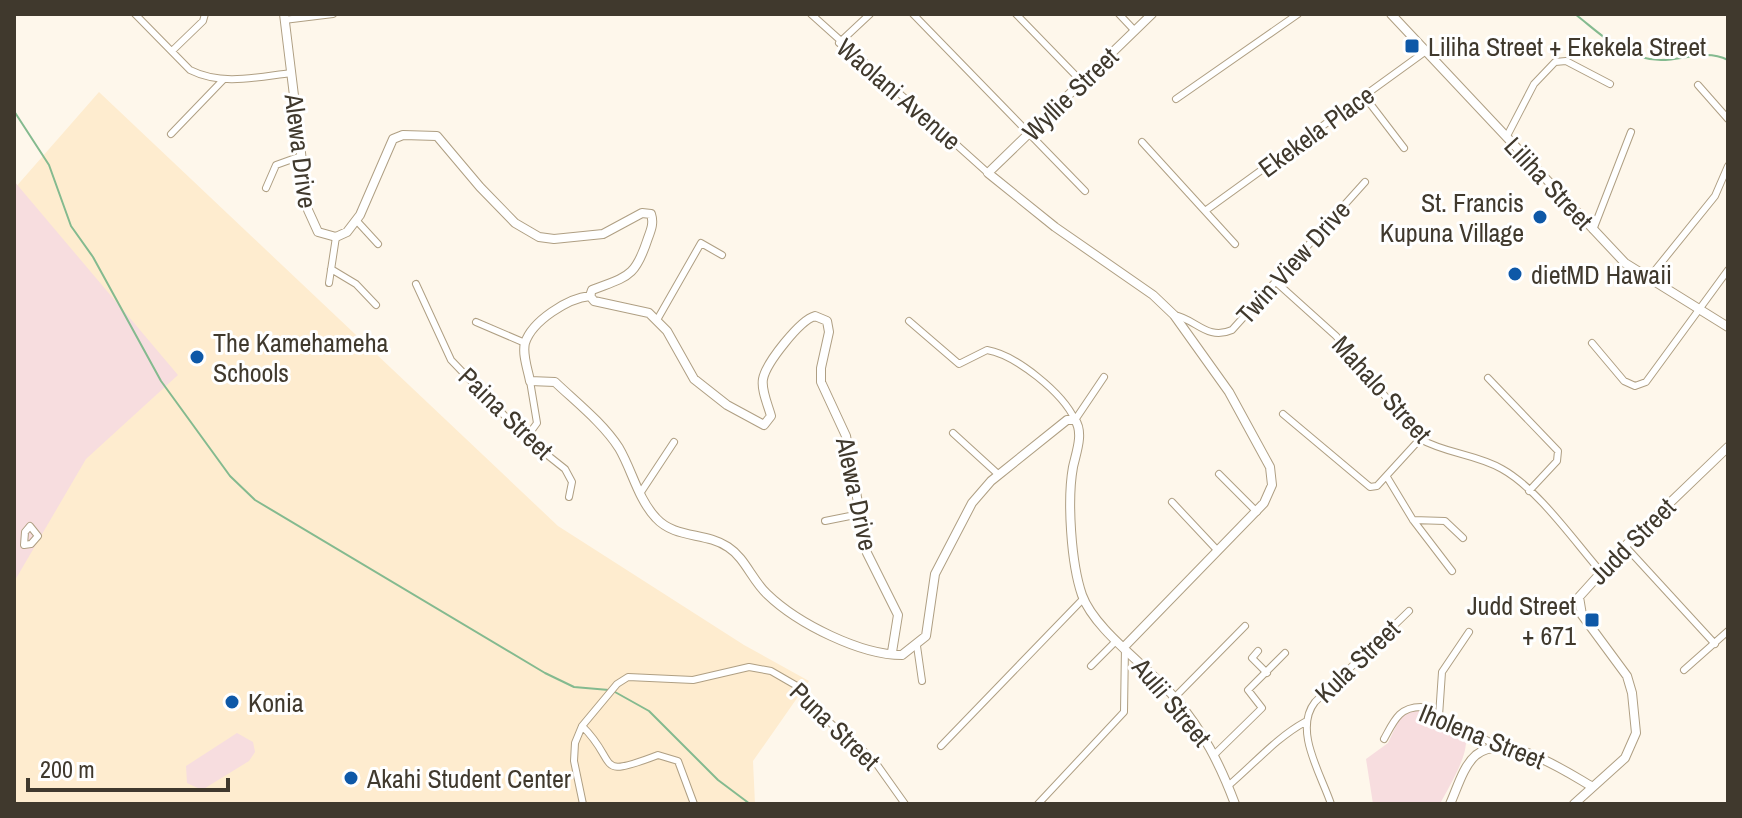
<svg xmlns="http://www.w3.org/2000/svg" width="1742" height="818" font-family="'Archivo Narrow',sans-serif">
<rect width="100%" height="100%" fill="#fef7eb"/>
<!-- built -->
<path fill="#feeccf" d="M99,92L558,526L744,645L809,681L753,761L755,804H14V189Z"/>
<!-- green -->
<path fill="#f7dddf" d="M14,181L178,375L86,459L14,582Z
M1417,708C1431,715 1452,722 1463,733C1475,746 1447,790 1440,804H1373L1366,759L1388,743L1402,713Z
M237,733L253,742L255,752L249,761L202,790L187,783L186,766Z"/>
<g fill="none" stroke-linecap="round" stroke-linejoin="round">
<!-- stream -->
<path stroke="#84ba8f" stroke-width="2" d="M1575,14C1602,35 1625,60 1661,60C1685,60 1705,49 1728,60
M14,111L49,165L71,226L93,257L161,381L230,476L255,500L545,673L574,687L609,690
M615,692L649,711L718,780L750,804"/>
<!-- street casing -->
<g stroke="#af9f83" stroke-width="8">
<path id="street" d="M135,14L190,70C222,86 257,77 291,73
M811,14L988,173
M913,14L1085,191
M1016,14L1082,82
M1119,14L1135,31
M284,20L333,14
M839,43L870,14
M172,51L203,21L205,14
M1698,85L1728,119
M1365,97L1404,148
M1176,99L1298,14
M171,134L223,80
M1507,136L1534,84L1555,62L1566,61L1610,84
M1142,142L1235,244
M266,188L276,165L301,156
M1205,211L1426,51
M356,220L378,244
M1593,230L1631,132
M331,269L356,284L376,305
M1648,279L1715,196L1728,166
M1276,282L1336,336L1420,439C1447,454 1476,454 1502,469C1538,489 1574,541 1602,573
M329,283L336,237
M416,284L451,360L526,438L565,469L572,482L569,497
M1174,315C1196,319 1207,341 1232,330L1365,182
M657,320L701,243L722,255
M909,321L959,364L987,350C1016,355 1063,393 1075,420
M476,322L525,343
M1592,343L1624,381L1635,386L1646,382L1728,270
M1488,378L1558,451L1557,461L1529,491
M1283,414L1370,487L1377,486L1420,439
M1075,420L1104,377
M953,433L999,475
M526,438L537,423L530,381
M1219,474L1257,512
M1387,477L1413,520L1452,571
M641,492L674,442
M1172,502L1218,551
M1413,520L1445,521L1463,538
M825,521L860,514
M30,526L38,536L31,544L24,545L25,532Z
M1625,546L1715,644
M917,646L922,681
M1258,651L1252,658L1267,673
M1091,666L1116,641
M1684,670L1728,631
M1175,697L1245,626
M1439,716L1442,672L1469,632
M582,726C620,763 593,780 658,755L678,761L694,804
M1384,739C1394,721 1399,707 1421,707L1500,747
M941,746L1083,599
M1215,754L1262,708L1248,690L1285,653
M1228,786C1254,764 1276,738 1305,722
M583,804L574,761L575,743L582,726L617,684L628,677L693,680L749,667L771,671L797,686L815,710L873,759L905,804
M1038,804L1124,712L1125,646
M1331,804C1321,774 1293,730 1315,702L1409,611"/>
</g>
<!-- secondary casing -->
<g stroke="#af9f83" stroke-width="10">
<path id="secondary" d="M284,14L308,210L318,232L336,237L347,232L360,215L393,139L403,135L437,136L480,187L515,223L539,237L554,239L603,234L642,213L651,214C654,223 651,230 648,238C635,278 628,276 592,290L590,296
M1391,14L1625,263L1728,327
M590,296C568,298 532,321 525,343C522,354 528,370 530,381L555,382C576,402 603,423 619,448C632,470 638,499 656,518C675,539 706,532 728,547C745,558 752,580 767,594C798,624 861,655 902,655L926,636L935,574L972,503L991,481L1067,420H1075C1084,433 1076,453 1073,467C1067,500 1071,563 1082,595C1095,631 1149,667 1175,698C1203,731 1220,764 1235,804
M590,296L594,301L649,313L667,331L694,379L727,405L764,425L771,416C768,405 761,390 763,379C766,363 800,320 815,316L827,321L829,332L821,368V382L846,436L867,553L898,615L892,652
M1125,646L1264,503L1272,485L1270,467L1229,392L1174,315L1153,295L1055,227L988,173L1152,14
M1450,804C1457,789 1463,766 1476,755C1506,731 1565,771 1591,786
M1574,804L1625,758L1636,733L1632,693L1627,676L1582,615L1579,597L1625,546L1728,447"/>
</g>
<!-- street -->
<use href="#street" stroke="#fff" stroke-width="6"/>
<!-- secondary -->
<use href="#secondary" stroke="#fff" stroke-width="8"/>
</g>
<!-- markers -->
<g fill="#0e58a7" stroke="#fff" stroke-width="3">
<rect x="1404" y="38" width="16" height="16" rx="4"/>
<circle cx="1540" cy="217" r="8"/>
<circle cx="1515" cy="274" r="8"/>
<circle cx="197" cy="357" r="8"/>
<rect x="1584" y="612" width="16" height="16" rx="4"/>
<circle cx="232" cy="702" r="8"/>
<circle cx="351" cy="778" r="8"/>
</g>
<g text-anchor="middle" dominant-baseline="central" stroke-width="6" stroke-linejoin="round" paint-order="stroke">
<!-- poi labels -->
<g font-size="26" fill="#40392d" stroke="#fff" text-anchor="start">
<text x="1428" y="46">Liliha Street + Ekekela Street</text>
<text x="1524" y="202" text-anchor="end">St. Francis<tspan x="1524" dy="30">Kupuna Village</tspan></text>
<text x="1531" y="274">dietMD Hawaii</text>
<text x="213" y="342">The Kamehameha<tspan x="213" dy="30">Schools</tspan></text>
<text x="1576" y="605" text-anchor="end">Judd Street<tspan x="1576" dy="30">+ 671</tspan></text>
<text x="248" y="702">Konia</text>
<text x="367" y="778">Akahi Student Center</text>
</g>
<!-- street labels -->
<g font-size="26" fill="#40392d" stroke="#fff">
<text transform="translate(899 94) rotate(41)">Waolani Avenue</text>
<text transform="translate(1070 94) rotate(-44)">Wyllie Street</text>
<text transform="translate(1316 131) rotate(-36)">Ekekela Place</text>
<text transform="translate(301 151) rotate(83)">Alewa Drive</text>
<text transform="translate(1549 183) rotate(47)">Liliha Street</text>
<text transform="translate(1293 262) rotate(-48)">Twin View Drive</text>
<text transform="translate(1382 389) rotate(48)">Mahalo Street</text>
<text transform="translate(506 413) rotate(44)">Paina Street</text>
<text transform="translate(857 494) rotate(78)">Alewa Drive</text>
<text transform="translate(1632 541) rotate(-45)">Judd Street</text>
<text transform="translate(1357 661) rotate(-44)">Kula Street</text>
<text transform="translate(1172 702) rotate(50)">Aulii Street</text>
<text transform="translate(835 726) rotate(44)">Puna Street</text>
<text transform="translate(1482 736) rotate(22)">Iholena Street</text>
</g>
</g>
<!-- border -->
<rect width="1742" height="818" fill="none" stroke="#40392d" stroke-width="32"/>
<!-- scale -->
<path d="M28 778v12h200v-12" fill="none" stroke="#40392d" stroke-width="4"/>
<text x="40" y="778" font-size="24" fill="#40392d" stroke="#ffffff" stroke-width="6" paint-order="stroke">200 m</text>
</svg>
